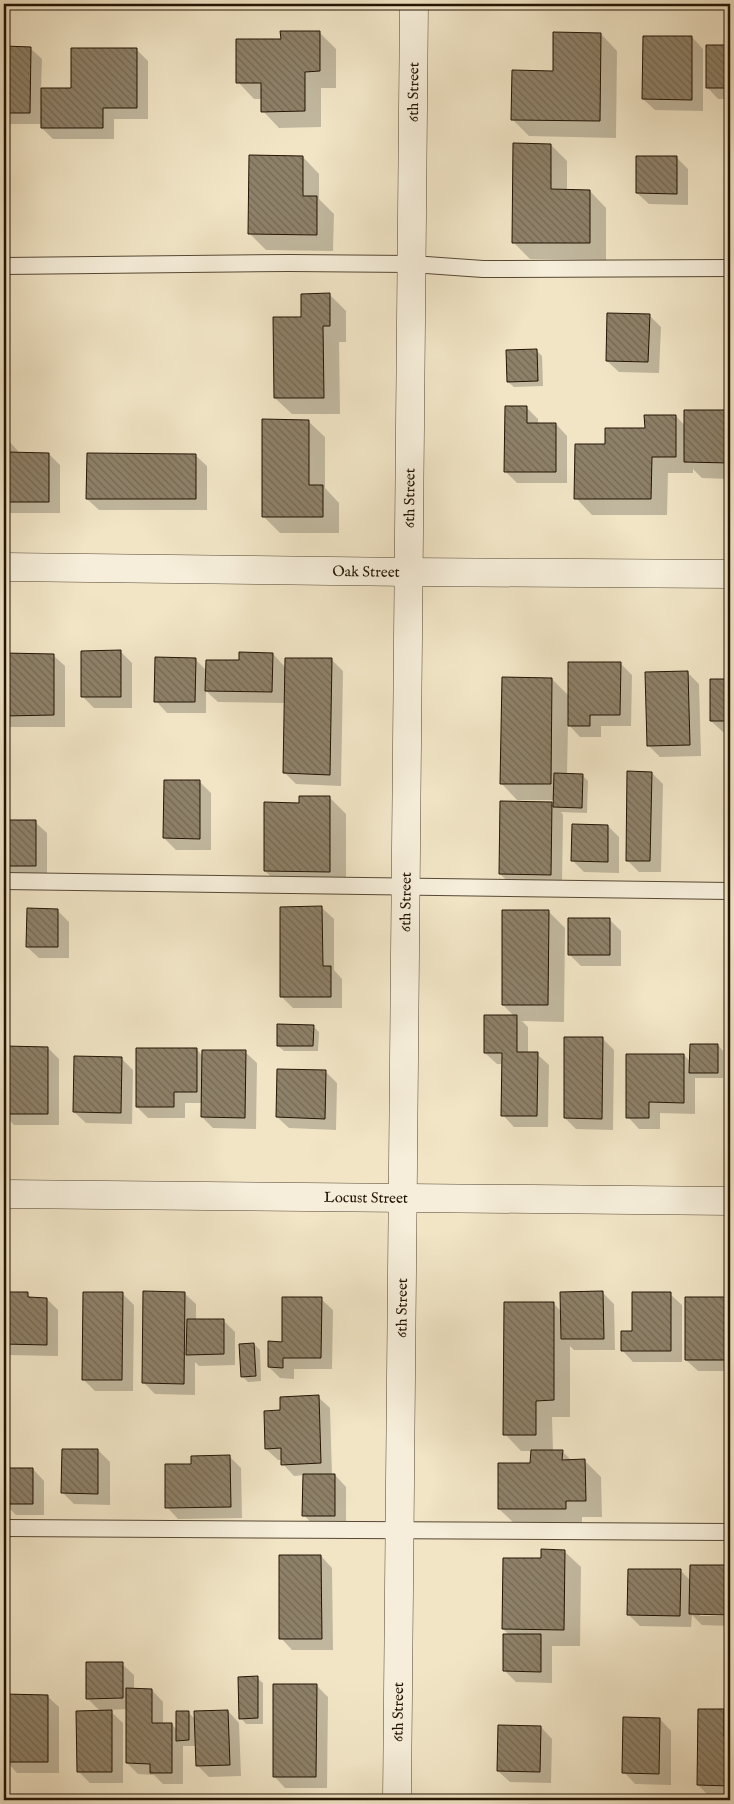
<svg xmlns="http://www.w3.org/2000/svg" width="734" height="1804" font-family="'IM FELL English',serif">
<defs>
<pattern id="building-back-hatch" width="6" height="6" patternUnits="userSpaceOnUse" patternTransform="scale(1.25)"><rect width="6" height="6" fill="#8e8169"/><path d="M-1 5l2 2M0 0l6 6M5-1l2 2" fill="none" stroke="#746854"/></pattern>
</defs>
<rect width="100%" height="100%" fill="#f1e5c6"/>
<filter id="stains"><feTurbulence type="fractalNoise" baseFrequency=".004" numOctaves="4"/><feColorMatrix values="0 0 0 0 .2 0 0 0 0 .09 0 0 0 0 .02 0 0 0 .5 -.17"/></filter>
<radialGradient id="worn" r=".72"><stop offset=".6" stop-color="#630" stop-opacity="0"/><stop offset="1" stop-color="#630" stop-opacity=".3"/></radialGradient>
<!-- shadow -->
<path fill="#0003" d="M319,32L336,49V88H321V127L279,128L263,111L262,99H254L238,82L282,40Z
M601,34L617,51L616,138L529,136L512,119L554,72Z
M692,37L703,49V111L655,110L643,99Z
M707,47H730V99H718L707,87Z
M4,48H30L42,59L41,89H72L136,49L148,61V119H114V139H53L42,128V124H4Z
M551,145L567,161V191H590L606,208V260L530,259L513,242Z
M303,157L319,174V199L334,214L333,251L266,250L250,234Z
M676,157L688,169V205L649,204L637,193Z
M329,294L346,311V342H339L340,414H292L275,398L302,318Z
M649,315L661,327L659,373L619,372L607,361Z
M536,350L542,356L543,386L514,387L508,382Z
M526,407L538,419V424H556L567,436V483H517L505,471Z
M685,411H730V479L702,478L693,469V473H668L667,515H592L576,498L606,445L676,416L685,426Z
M308,421L325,437V488L339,503V533H280L263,516Z
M4,439H7L18,451V454H49L60,465V513H4Z
M195,455L207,466V510H99L87,499Z
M121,652L132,663V708H94L82,696Z
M273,654L286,668L332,660L343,671L341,786L296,784L285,773L286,703L218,702L206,691V713H167L156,701L195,659L207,671Z
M4,655H53L65,666V727H10L4,721Z
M620,663L632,675L631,726H601V737H580L568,724L567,775H582L588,781L587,813L561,812L563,815L562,886L512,885L500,874L551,803L555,806V800H517L501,783L552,679L569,696Z
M687,672L699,684L701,756L660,757L648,745Z
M711,680H730V732H723L711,721Z
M652,773L663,784L661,872H639L627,860Z
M200,782L211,793V850H176L164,838Z
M329,797L346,814V888L282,887L265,871L300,804Z
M4,822H35L47,833V877H15L4,865Z
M608,826L619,837V873L584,872L573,861Z
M322,908L334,919V970L342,979V1008H293L281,996Z
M58,911L69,922V958H39L27,947Z
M548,911L565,928L564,1022L522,1021L528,1027V1054H537L549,1065L548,1127H514L503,1115V1064H497L485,1053L514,1016L503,1005Z
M609,919L621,931V966H581L569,954Z
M313,1026L319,1032L318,1051H284L278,1046Z
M602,1038L614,1050L613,1130L576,1129L565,1118Z
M718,1045L723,1051V1078H695V1114L660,1113V1129H639L628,1117L684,1055L691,1062Z
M4,1047L48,1048L59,1059V1125H14L4,1115Z
M196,1049L203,1056L245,1052L257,1063L256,1129L213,1128L202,1117V1103H185V1118H148L137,1107Z
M726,1056H730V1126L726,1122Z
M121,1058L133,1070L132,1124L86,1123L74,1112Z
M326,1072L337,1083L336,1130L289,1128L277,1117Z
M602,1292L614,1304L615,1350H574L570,1346V1417H552L553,1451H562L572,1461H585L601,1477L602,1517H582V1525H516L499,1509L532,1464V1451H521L505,1434L553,1303L562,1312Z
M4,1293L27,1294L32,1299H47L58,1310V1356L7,1355L4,1351Z
M122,1293L134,1305L133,1391H95L83,1379Z
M184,1293L196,1304V1321L223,1320L235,1332V1365L199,1366L195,1362V1395L155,1394L144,1383Z
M670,1294L682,1305V1362H633L622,1350L634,1332Z
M686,1298H730V1371H698L686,1360Z
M321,1299L333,1310L332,1369H294V1379L280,1378L269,1367L283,1343Z
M254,1344L260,1350L261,1381L248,1382L242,1376Z
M318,1397L330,1408L332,1475H335L346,1487V1527H315L304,1515V1475L294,1476L283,1464L282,1460H278L266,1449L282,1412Z
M98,1450L110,1462V1505L74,1504L63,1493Z
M230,1457L241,1468L242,1518L178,1519L167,1507L192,1465Z
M33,1469L44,1481V1515H16L4,1503Z
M564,1551L581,1567L580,1646H552V1683L516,1682L505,1671L510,1636L503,1629L542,1559Z
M321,1556L332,1568L333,1650H292L281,1638Z
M728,1567L730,1569V1614L700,1613V1616H730V1626L702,1625L692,1615L691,1627L640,1626L628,1614L680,1570L691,1581Z
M122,1664L134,1675V1690H152L163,1702V1724H172L177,1730L188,1712L195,1719L228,1711L239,1723L241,1776L209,1777L198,1766L197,1746H183V1784H163L154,1775L138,1774L127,1763V1709L109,1710L123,1723V1783H90L78,1771L101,1712L87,1698Z
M257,1678L263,1683V1724H246L241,1718Z
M316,1685L328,1697L327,1788H285L274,1776Z
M4,1696H47L59,1707V1773H17L6,1761V1753H4Z
M724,1710L730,1717V1797L709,1796L698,1785Z
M660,1719L671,1731V1785L635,1784L624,1772Z
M541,1727L552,1739L551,1783L510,1782L498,1771Z"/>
<!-- building -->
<path fill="url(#building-back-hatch)" stroke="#231404" d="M280,31H320V71L305,72V111L261,112V83H236V39H281Z
M553,32L601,33L600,121L511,120L512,70L553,71Z
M643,36H692V100L642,99Z
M706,45H730V88H706Z
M4,46L31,47L30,113H4Z
M71,48H137V108H103V128H41V88H71Z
M513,143L551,144V189L590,190V243H512Z
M249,155L303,156V196H317V235L248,234Z
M636,156H677V194L636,193Z
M330,293V326H323L324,398H274L273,317H301V294Z
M607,313L650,314L648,362L606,361Z
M537,349L538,381L507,382L506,350Z
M505,406H527V423H556V472H504Z
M684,410H730V463L684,462Z
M644,415H676V457H652L651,499H574L575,444H605V428H645Z
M262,419L309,420V485H323V517H262Z
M4,438H7V452L49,453V502H4Z
M87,453L196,454V499H86Z
M121,650V697H81V651Z
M239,652L273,653L272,692L205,691L206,660H239Z
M4,653L54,654V715L4,716Z
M155,657L196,658L195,702H154Z
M285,658H332L330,775L283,773Z
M568,662H621L620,715H590V726H568Z
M688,671L690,745L647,746L645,672Z
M502,677L552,678L551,784H500Z
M710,679H730V721H710Z
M627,771L652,772L650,861H626Z
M554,773L583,774L582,808L553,807Z
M164,780H200V839L163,838Z
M299,796H330V872L264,871V802L299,803Z
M500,801L552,802L551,875L499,874Z
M4,820H36V866H4Z
M572,824L608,825V862L571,861Z
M322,906L323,966H331V997H280V907Z
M27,908L58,909V947H26Z
M502,910H549L548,1005H502Z
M568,918H610V955H568Z
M484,1015H517V1052H538L537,1116H501L502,1053H484Z
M277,1024L314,1025L313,1046H277Z
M564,1037H603L602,1119L564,1118Z
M690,1044H718V1073H689Z
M4,1046L48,1047V1114H4Z
M136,1048H197V1092H174V1107H136Z
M202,1050H246L245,1118L201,1117Z
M626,1054H684V1103L649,1102V1118H626Z
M725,1055H730V1122H725Z
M74,1056L122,1057L121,1113L73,1112Z
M277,1069L326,1070L325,1119L276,1117Z
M143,1291L185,1292L184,1384L142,1383Z
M603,1291L604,1339H561L560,1292Z
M4,1292H28V1297L47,1298V1345L4,1344Z
M83,1292H123L122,1380H82Z
M632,1292H671V1351H621V1331H632Z
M282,1297H322L321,1358H283V1368L268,1367V1341L282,1342Z
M685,1297H730V1360H685Z
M504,1302H554V1400L536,1401V1435H503Z
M187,1319H224V1354L186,1355Z
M254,1343L256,1376L241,1377L239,1344Z
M319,1395L321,1463L281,1465V1448L265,1449L264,1411L280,1410V1397Z
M62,1449H98V1494L61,1493Z
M531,1450H563L562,1460L585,1459L586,1501H566V1509H498V1463H530Z
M230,1455L231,1507L165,1508V1464H191V1456Z
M4,1468H33V1504H4Z
M303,1474H335V1516H302Z
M541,1549L565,1550L564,1630L502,1629L503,1558H541Z
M279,1555H321L322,1639H279Z
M690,1565H728V1615L689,1614Z
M628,1569H681L680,1616L627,1615Z
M503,1634H541V1672L503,1671Z
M86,1662H123V1698L86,1699Z
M258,1676V1718L239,1719L238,1677Z
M273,1684H317L316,1777H273Z
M126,1688L152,1689V1723H172V1773H150V1764L126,1763Z
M4,1694L48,1695V1762H5Z
M698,1709H724V1736H730V1786L697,1785Z
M112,1710V1772H77L76,1711Z
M228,1710L230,1765L196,1766L194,1711Z
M176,1711H189V1740L176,1741Z
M623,1717L660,1718L659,1774L622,1773Z
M498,1725L541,1726L540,1772L497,1771Z"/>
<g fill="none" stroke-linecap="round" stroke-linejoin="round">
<!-- lane casing -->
<g stroke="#564834" stroke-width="18">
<path id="lane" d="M4,266L289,263L412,264L483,269L730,268
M4,881L730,891
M4,1528L730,1532"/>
</g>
<!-- street casing -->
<g stroke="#564834" stroke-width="29">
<g id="street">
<path id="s1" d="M4,567L409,572L730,574"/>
<path id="s2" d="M4,1194L730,1201"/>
<path id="s3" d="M397,1800L414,4"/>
</g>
</g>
<!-- lane -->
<use href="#lane" stroke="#f6eeda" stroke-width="16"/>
<!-- street -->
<use href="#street" stroke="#f6eeda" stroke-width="28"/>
</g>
<g text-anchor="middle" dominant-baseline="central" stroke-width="4" stroke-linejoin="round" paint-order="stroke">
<!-- street labels -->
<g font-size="15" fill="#231404" stroke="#f6eeda">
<text stroke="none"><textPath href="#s3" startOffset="1708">6th Street</textPath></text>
<text stroke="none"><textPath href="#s3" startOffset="1302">6th Street</textPath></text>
<text stroke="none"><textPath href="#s1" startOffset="362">Oak Street</textPath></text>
<text stroke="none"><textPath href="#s3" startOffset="898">6th Street</textPath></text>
<text stroke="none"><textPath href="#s2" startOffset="362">Locust Street</textPath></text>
<text stroke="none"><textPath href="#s3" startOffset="492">6th Street</textPath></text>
<text stroke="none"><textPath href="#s3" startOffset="88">6th Street</textPath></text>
</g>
</g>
<!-- margin -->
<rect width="734" height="1804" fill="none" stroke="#f1e5c6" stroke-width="20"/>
<rect x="5" y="5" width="724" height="1794" fill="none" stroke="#231404" stroke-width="2.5"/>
<rect x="10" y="10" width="714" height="1784" fill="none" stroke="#231404"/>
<rect width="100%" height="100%" filter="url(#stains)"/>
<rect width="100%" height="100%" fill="url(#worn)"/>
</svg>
